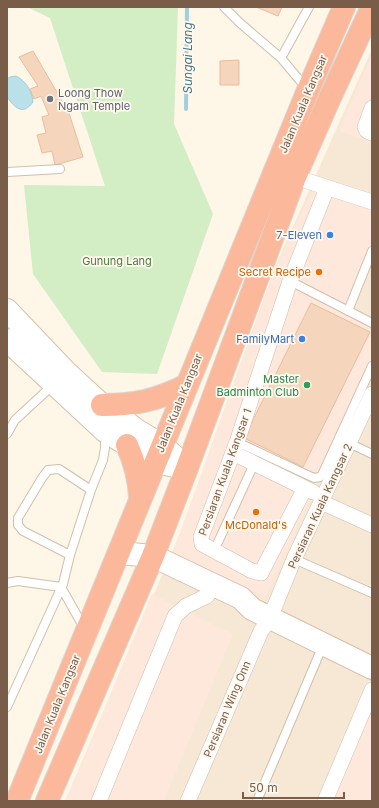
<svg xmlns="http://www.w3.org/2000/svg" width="379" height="808" font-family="Inter,sans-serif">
<rect width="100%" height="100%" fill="#fef6e7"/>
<!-- residential -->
<path fill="#f6e8d5" d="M372,49V801H65L181,531L275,267Z"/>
<!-- commercial -->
<path fill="#fee7db" d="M372,54V142L339,131Z
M315,184L372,201V249L347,309L372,320V365L266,597L173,553L274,272Z
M152,594L233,634L164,801H66Z
M372,696V801H327Z"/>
<!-- green -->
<path fill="#d3edc4" d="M27,7H178L174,124L213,214L157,374L102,372L33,274L24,185L105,186L50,18Z"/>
<!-- water -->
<path fill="#bae0e9" stroke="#a0d0db" d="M16,76C26,81 32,91 33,102C23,116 15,108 7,97V79L10,77Z"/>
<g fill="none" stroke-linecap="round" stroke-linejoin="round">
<!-- stream -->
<path stroke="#a0d0db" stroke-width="4" d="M186,109L187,7"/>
</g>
<!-- building -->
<path fill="#f5d6bd" stroke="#e8bd9d" d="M256,7H282L278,16Z
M33,51L69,113L83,157L55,165L52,151L42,153L37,135L46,133L42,117L49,115L41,96L34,99L30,89L38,86L19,57Z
M239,60V85H220V61Z
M311,303L370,332L303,467L244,438Z"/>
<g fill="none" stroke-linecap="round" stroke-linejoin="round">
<!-- lane casing -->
<g stroke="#d1beac" stroke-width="10">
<path id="lane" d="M224,7L240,23L281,58L307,89
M281,58L309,7
M7,172L60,169
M290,281L372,323
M348,311L372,251
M7,434L15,420L53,385
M237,442L314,478L320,477L322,475L372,366
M349,443L372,454
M214,551L254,464
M70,555L23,531L18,525V518L42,478L48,470L59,469L91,490
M294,559L372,593
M7,583L18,581L61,587
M61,587L84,628
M7,707L63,584L70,555L91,490L103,460L105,448V434
M257,801L323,645"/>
</g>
<!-- street casing -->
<g stroke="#d1beac" stroke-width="16">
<path id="street" d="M372,108L365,127L367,131L372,133
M295,177L372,202
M233,453L313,492
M305,488L261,573L252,571L202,544L201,537L237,442L290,281L327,188
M321,502L372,525
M99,801L175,616L186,606L207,596
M188,801L261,631L270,618L294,559L372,394
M325,801L372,690"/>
</g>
<!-- secondary casing -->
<g stroke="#d7c0ab" stroke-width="24">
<path id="secondary" d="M7,310L66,372L102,405L138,431L162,445L187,468
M7,340L105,431L155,462L175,466
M119,553L153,556L241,598L252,609L372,668"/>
</g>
<!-- highway casing -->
<g stroke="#dcd5d0" stroke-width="24">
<path id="highway" d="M102,405C136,405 157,400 187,385
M127,445C135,463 139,478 140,497
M17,801L308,90L344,7
M47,801L153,556L187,468L295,177L328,102L372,7"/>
</g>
<!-- lane -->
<use href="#lane" stroke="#fff" stroke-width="8"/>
<!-- street -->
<use href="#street" stroke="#fff" stroke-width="15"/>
<!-- secondary -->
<use href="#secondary" stroke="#fff" stroke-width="22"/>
<!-- highway -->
<use href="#highway" stroke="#fbb89b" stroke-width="22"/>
</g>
<!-- markers -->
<circle fill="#6b7280" stroke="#fff9ef" stroke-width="1.5" cx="50" cy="99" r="4"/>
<g fill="#3f7fe0" stroke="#fff9ef" stroke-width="1.5">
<circle cx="330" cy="235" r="4"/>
<circle cx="302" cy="339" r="4"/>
</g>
<g fill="#e8710a" stroke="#fff9ef" stroke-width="1.5">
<circle cx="319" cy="272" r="4"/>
<circle cx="256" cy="512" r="4"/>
</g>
<circle fill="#2e9e5b" stroke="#fff9ef" stroke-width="1.5" cx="307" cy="385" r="4"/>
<g text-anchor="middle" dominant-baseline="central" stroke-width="3.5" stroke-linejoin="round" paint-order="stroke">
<!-- worship labels -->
<g font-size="11" fill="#5b616d" stroke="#fff9ef" text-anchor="start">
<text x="58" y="93">Loong Thow<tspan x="58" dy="13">Ngam Temple</tspan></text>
</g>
<!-- street labels -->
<g font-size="11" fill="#7a5d49" stroke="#fff9ef">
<text transform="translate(303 104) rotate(-67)">Jalan Kuala Kangsar</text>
<text transform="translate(179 403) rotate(-68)">Jalan Kuala Kangsar</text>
<text transform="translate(225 472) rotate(-70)">Persiaran Kuala Kangsar 1</text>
<text transform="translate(320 506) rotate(-65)">Persiaran Kuala Kangsar 2</text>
<text transform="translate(57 704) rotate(-68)">Jalan Kuala Kangsar</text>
<text transform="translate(227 709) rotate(-67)">Persiaran Wing Onn</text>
</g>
<!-- shop labels -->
<g font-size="11" fill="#366cbe" stroke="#fff9ef" text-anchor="end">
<text x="322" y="235">7-Eleven</text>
<text x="294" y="339">FamilyMart</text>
</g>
<!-- park labels -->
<g font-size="11" fill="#4c7a3e" stroke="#fff9ef">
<text x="117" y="261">Gunung Lang</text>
</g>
<!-- food labels -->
<g font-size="11" fill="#c56008" stroke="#fff9ef" text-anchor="end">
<text x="311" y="272">Secret Recipe</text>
<text x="256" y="525" text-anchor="middle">McDonald's</text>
</g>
<!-- leisure labels -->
<g font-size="11" fill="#27864d" stroke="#fff9ef" text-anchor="end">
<text x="299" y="379">Master<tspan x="299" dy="13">Badminton Club</tspan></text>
</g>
<!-- water labels -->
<g font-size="12" font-style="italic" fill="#3f7787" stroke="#fff9ef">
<text transform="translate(187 58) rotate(-90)">Sungai Lang</text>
</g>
</g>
<!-- border -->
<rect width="379" height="808" fill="none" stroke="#7a5d49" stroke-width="16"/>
<!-- scale -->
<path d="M243 792v6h101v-6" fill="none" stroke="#7a5d49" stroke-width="2"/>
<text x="249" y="792" font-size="12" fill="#7a5d49" stroke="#fff9ef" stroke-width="3" paint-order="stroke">50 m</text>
</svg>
